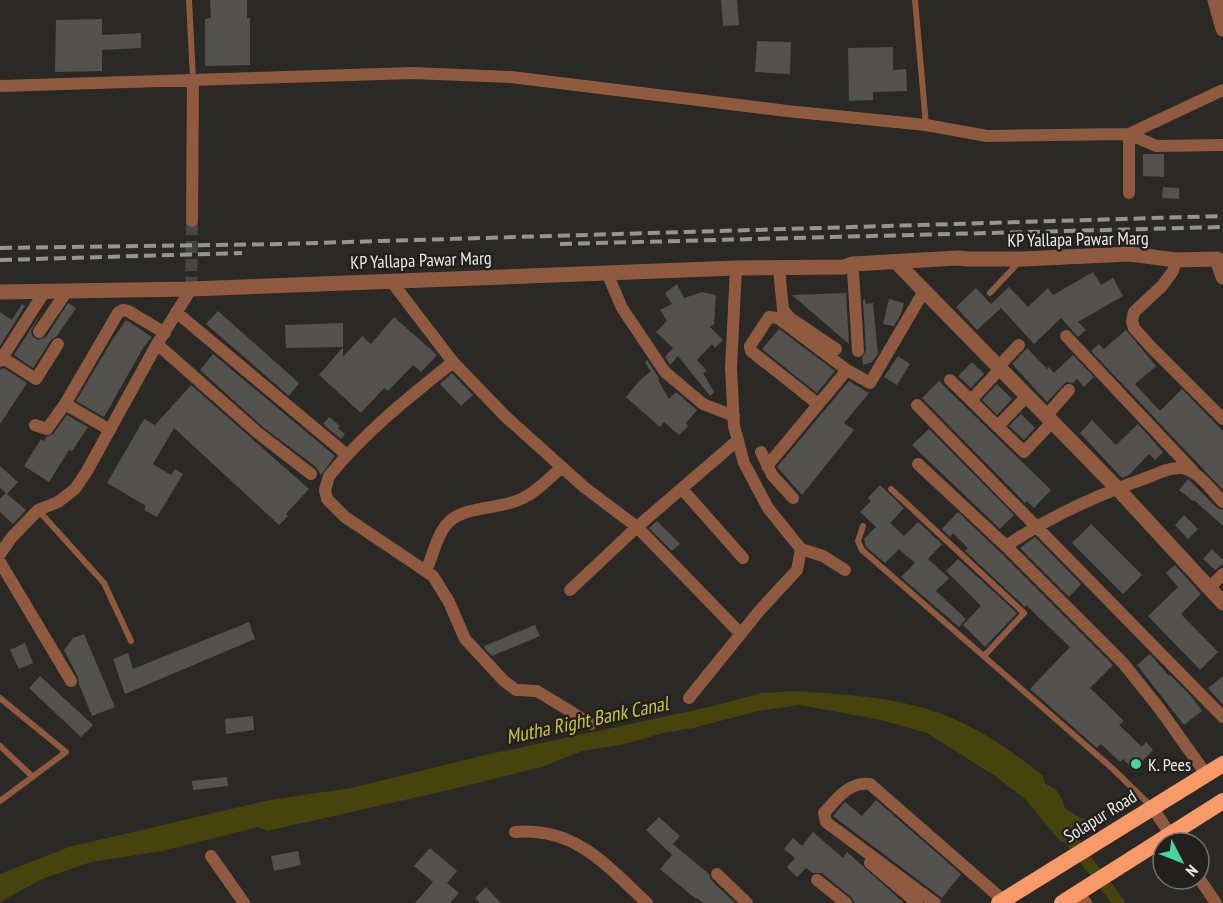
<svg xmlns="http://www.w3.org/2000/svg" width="1223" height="903" font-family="'PT Sans Narrow',sans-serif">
<rect width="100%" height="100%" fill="#2b2926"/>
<!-- water -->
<path fill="#46430d" d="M796,691C849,695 904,697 954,719C986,733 1016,754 1043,776C1044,787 1049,784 1056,790C1061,795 1063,802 1065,808C1079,817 1080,822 1097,816L1106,821L1077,835L1078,842L1074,845L1064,841L1061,842L1024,798L995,776L927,733L881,720L799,705L758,711L693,728L663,733L621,745L582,751L542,767L462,787L267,831L258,827L162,851L91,862L42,879L0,902V874L69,847L197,817L270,800L351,788L490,754L714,706L761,693Z"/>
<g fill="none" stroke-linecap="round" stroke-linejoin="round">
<!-- canal -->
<path stroke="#46430d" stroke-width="12" d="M1065,833L1119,903"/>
</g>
<!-- building -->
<path fill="#53524e" d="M210,0H247V18H250V65L205,66V19L211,18Z
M721,0H737L739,25L723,26Z
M102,19V35L141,33V48L102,50V71L55,72L56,20Z
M757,41L791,42L790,74L755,72Z
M893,47V70L906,69L907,91L873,92V100L849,101L848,48Z
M1143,154H1164V177L1143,176Z
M1163,187L1179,188V199L1162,198Z
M1093,272L1101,285L1113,278L1123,296L1078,322L1086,330L1078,337L1061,318L1034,344L1001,308L977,330L956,307L976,288L991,304L1009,287L1028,307L1048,288L1053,295Z
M677,284L684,298L702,292L716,295L714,324L710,327L723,340L715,348L712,344L697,360L707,371L703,373L714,392L710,396L678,356L670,365L665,357L673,348L656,332L667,321L660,310L672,304L665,293Z
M846,293L849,344L792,295Z
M865,299L866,304L873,303L878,354L872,362L863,365L862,358L866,350L863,300Z
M889,299L904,303L901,314L894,326L883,324Z
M68,303L76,308L57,336L51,340L33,368L14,355L43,310L31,331L32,336L38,340L46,337Z
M22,304L25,306L0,346V312L12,320Z
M218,311L299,383L289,396L206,324Z
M394,317L437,355L421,372L413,365L388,391L384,388L361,413L319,375L343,347V357L362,336L371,344Z
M126,320L152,337L143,348L104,417L76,401L111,342Z
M343,323V347L286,348L285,325Z
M779,329L835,371L817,393L762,349Z
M1126,330L1156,366L1135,384L1160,411L1182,389L1223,431V490L1091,351L1099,344L1104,349Z
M1027,348L1047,369L1049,367L1054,373L1073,355L1094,377L1084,387L1077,379L1073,383L1066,382L1047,402L1012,364Z
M213,354L335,456L321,475L316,467L263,427L200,370Z
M898,356L910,364L897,385L884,377Z
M647,360L659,378L658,380L669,399L676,392L697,410L686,423L688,426L679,435L664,422L660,427L626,397L639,381L651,371L645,363Z
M972,362L984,374L971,388L958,376Z
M4,368L27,383L0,424V370Z
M452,373L473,395L461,406L440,384Z
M849,381L869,393L844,423L854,430L802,495L777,467Z
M939,381L1051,490L1034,508L1027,501L1025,503L922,398Z
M997,384L1012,399L997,415L982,400Z
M191,385L309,489L286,514L288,516L279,525L174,428L153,464L171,475L175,469L183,474L157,517L144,510L146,506L107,483L144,419L155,425Z
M1021,414L1035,428L1024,440L1009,426Z
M67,415L88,427L72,451L69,450L49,482L24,466L41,439L44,441L46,437L53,434Z
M329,417L340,426L338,428L345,434L341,439L323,424Z
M1092,420L1116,445L1138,424L1163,452L1155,460L1149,454L1129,475L1122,478L1080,433Z
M929,429L1014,515L1000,529L912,445Z
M0,466L18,482L7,494L26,510L13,524L0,512V499L6,493L0,488Z
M1188,479L1217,508L1223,510V526L1194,500L1193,501L1179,490Z
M880,485L904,508L890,523L904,536L918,522L942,544L928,559L949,578L936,591L966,619L959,627L901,577L915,563L899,549L885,563L866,547L864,539L876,527L860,512L871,501L868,498Z
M958,512L1000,552L1113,665L1090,688L1124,721L1119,725L1142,747L1146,742L1153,750L1134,770L1123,759L1120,762L1101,744L1097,748L1030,689L1070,647L1026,605L1025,607L965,551L968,548L953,533L950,537L942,529Z
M1184,515L1198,529L1188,539L1175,525Z
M657,521L680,544L672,551L649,528Z
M1091,524L1142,575L1123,594L1072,543Z
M1035,537L1081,584L1069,597L1020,548Z
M1212,549L1223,560V564L1215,570L1203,559Z
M958,559L1017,613L985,647L963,625L981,606L946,571Z
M1175,565L1201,594L1181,614L1218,652L1200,670L1148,616L1178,587L1166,573Z
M249,622L255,639L125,694L113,659L128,653L133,669Z
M535,625L540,636L492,656L485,649L484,646Z
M84,634L115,707L92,716L79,684L78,677L64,650L73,638Z
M25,643L33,663L19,669L10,650Z
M1150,654L1169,676L1170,675L1191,696L1202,711L1184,725L1137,665Z
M40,676L93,725L81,737L29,688Z
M1223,676V705L1208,688Z
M253,716L254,730L226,734L225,719Z
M227,777L228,786L193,790L192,781Z
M876,800L961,874L942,898L833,816L845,802L862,816Z
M659,817L680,836L673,844L709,874L711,880L735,903H703L697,898L696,899L660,869L672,855L646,830Z
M813,832L843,858L847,852L904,903H855L851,897L822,873H813L806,868L797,877L787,867L795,858L784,849L793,838L802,846Z
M430,848L457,871L447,883L459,893L450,903H415L433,882L414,866Z
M298,851L301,865L274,871L271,856Z
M486,887L501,903H480L475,898Z"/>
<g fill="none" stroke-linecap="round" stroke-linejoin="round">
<!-- minor-tunnel -->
<path stroke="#484643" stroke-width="12" stroke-dasharray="12 6" stroke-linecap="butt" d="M191,289L192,221"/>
<!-- service -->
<path stroke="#8f5a3f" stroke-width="6" d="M189,0L193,79
M915,0L926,125
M990,293L1020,261
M891,489L1024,613L984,656
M38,510L104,583L131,641
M863,526L858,541L862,550L1113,769L1152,807
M0,698L66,752L0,801
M0,746L33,777"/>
<!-- minor -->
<path stroke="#8f5a3f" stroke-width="12" d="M0,86L413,73L511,77L787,111L926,125L987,136L1129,134L1156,146L1223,145
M1129,134L1223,90
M1129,193V134
M192,221L193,80
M1176,260L1173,271L1162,286L1134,312L1132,321L1134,328L1150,346L1223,419
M736,268L731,368L734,426L744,463L768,508L801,549L823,556L845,570
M779,268L783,310L790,318L836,349
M853,271L858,351
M607,273L622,308L665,372L703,404L734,416
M391,281L453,362L506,417L584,487L637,527L741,634
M176,312L347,455
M39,332L67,291
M1066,336L1193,471
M157,344L258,433L311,474
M0,356L36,379L58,344
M0,361L45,291
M453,362C409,397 365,432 329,476L325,490L327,499L345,517L433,576L449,602L465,639L504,681L516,690L537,691L591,724
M998,367L1019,345
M847,370L870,383L924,291
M950,380L1024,452L1052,422
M971,400L1000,369
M65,404L110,430
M917,405L1223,717
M1046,416L1069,390
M35,425L47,429L65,404L118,313L123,310L128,311L165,333
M998,426L1027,396
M761,452L772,475L793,498
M918,464L1006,546L1123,663L1159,708L1206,774
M767,466L847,370L778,318L769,317L750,346L751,351L818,404
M682,489L743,558
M1006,546C1049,517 1097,495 1146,478C1157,474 1170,467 1181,468C1197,469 1212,491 1223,502
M0,554L12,537L38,510L58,502L75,489L87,471L157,344L191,289
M0,562L71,681
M426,571C433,556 437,532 450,521C466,506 501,509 521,499C537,492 549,478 562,467
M1209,588L1223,574
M570,590L637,527L738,440
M689,698L760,610L797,570L801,549
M1152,807L1176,843
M515,832C576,827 607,866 647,903
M211,856L244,903
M870,863L917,903
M717,874L747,903
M1199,878L1216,903
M817,880L846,903
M1078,893L1086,903
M935,903L826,822L824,813C836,800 849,781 870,784L1003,900"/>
<!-- tertiary -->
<path stroke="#8f5a3f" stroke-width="15" d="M1215,0L1223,29
M897,263L1117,488L1223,603
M0,292L191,289L736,268L844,267L852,264L958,258L968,259H1023L1130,254L1176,260L1217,259L1223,277"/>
<!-- trunk -->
<path stroke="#f89a68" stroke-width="16" d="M999,903L1223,764
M1062,903L1223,801"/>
<!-- rail -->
<path stroke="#979593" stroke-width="4" stroke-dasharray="12 6" stroke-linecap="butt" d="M560,244L1223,227
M0,248L281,244L1223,216
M0,260L242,253"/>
</g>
<!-- markers -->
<circle fill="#47d49e" stroke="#221f1d" stroke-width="2" cx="1136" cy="764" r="6"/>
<g text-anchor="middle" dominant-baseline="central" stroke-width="5" stroke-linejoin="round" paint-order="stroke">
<!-- street labels -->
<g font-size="18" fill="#edebea" stroke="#221f1d">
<text transform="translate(1078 239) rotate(-1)">KP Yallapa Pawar Marg</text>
<text transform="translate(421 260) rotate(-2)">KP Yallapa Pawar Marg</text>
<text transform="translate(1100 816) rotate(-32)">Solapur Road</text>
</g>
<!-- poi labels -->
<g font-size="18" fill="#edebea" stroke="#221f1d" text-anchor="start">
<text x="1148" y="764">K. Pees</text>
</g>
<!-- water labels -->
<g font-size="20" font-style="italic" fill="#ccc440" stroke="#221f1d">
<text transform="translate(587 720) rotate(-12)">Mutha Right Bank Canal</text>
</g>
</g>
<!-- north arrow -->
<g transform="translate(1181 861) rotate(132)"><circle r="28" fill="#221f1d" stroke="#73716f" stroke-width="1.5"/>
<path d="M0-4.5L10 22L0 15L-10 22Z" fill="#47d49e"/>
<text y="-9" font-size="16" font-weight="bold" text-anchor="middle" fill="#edebea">N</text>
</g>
</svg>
